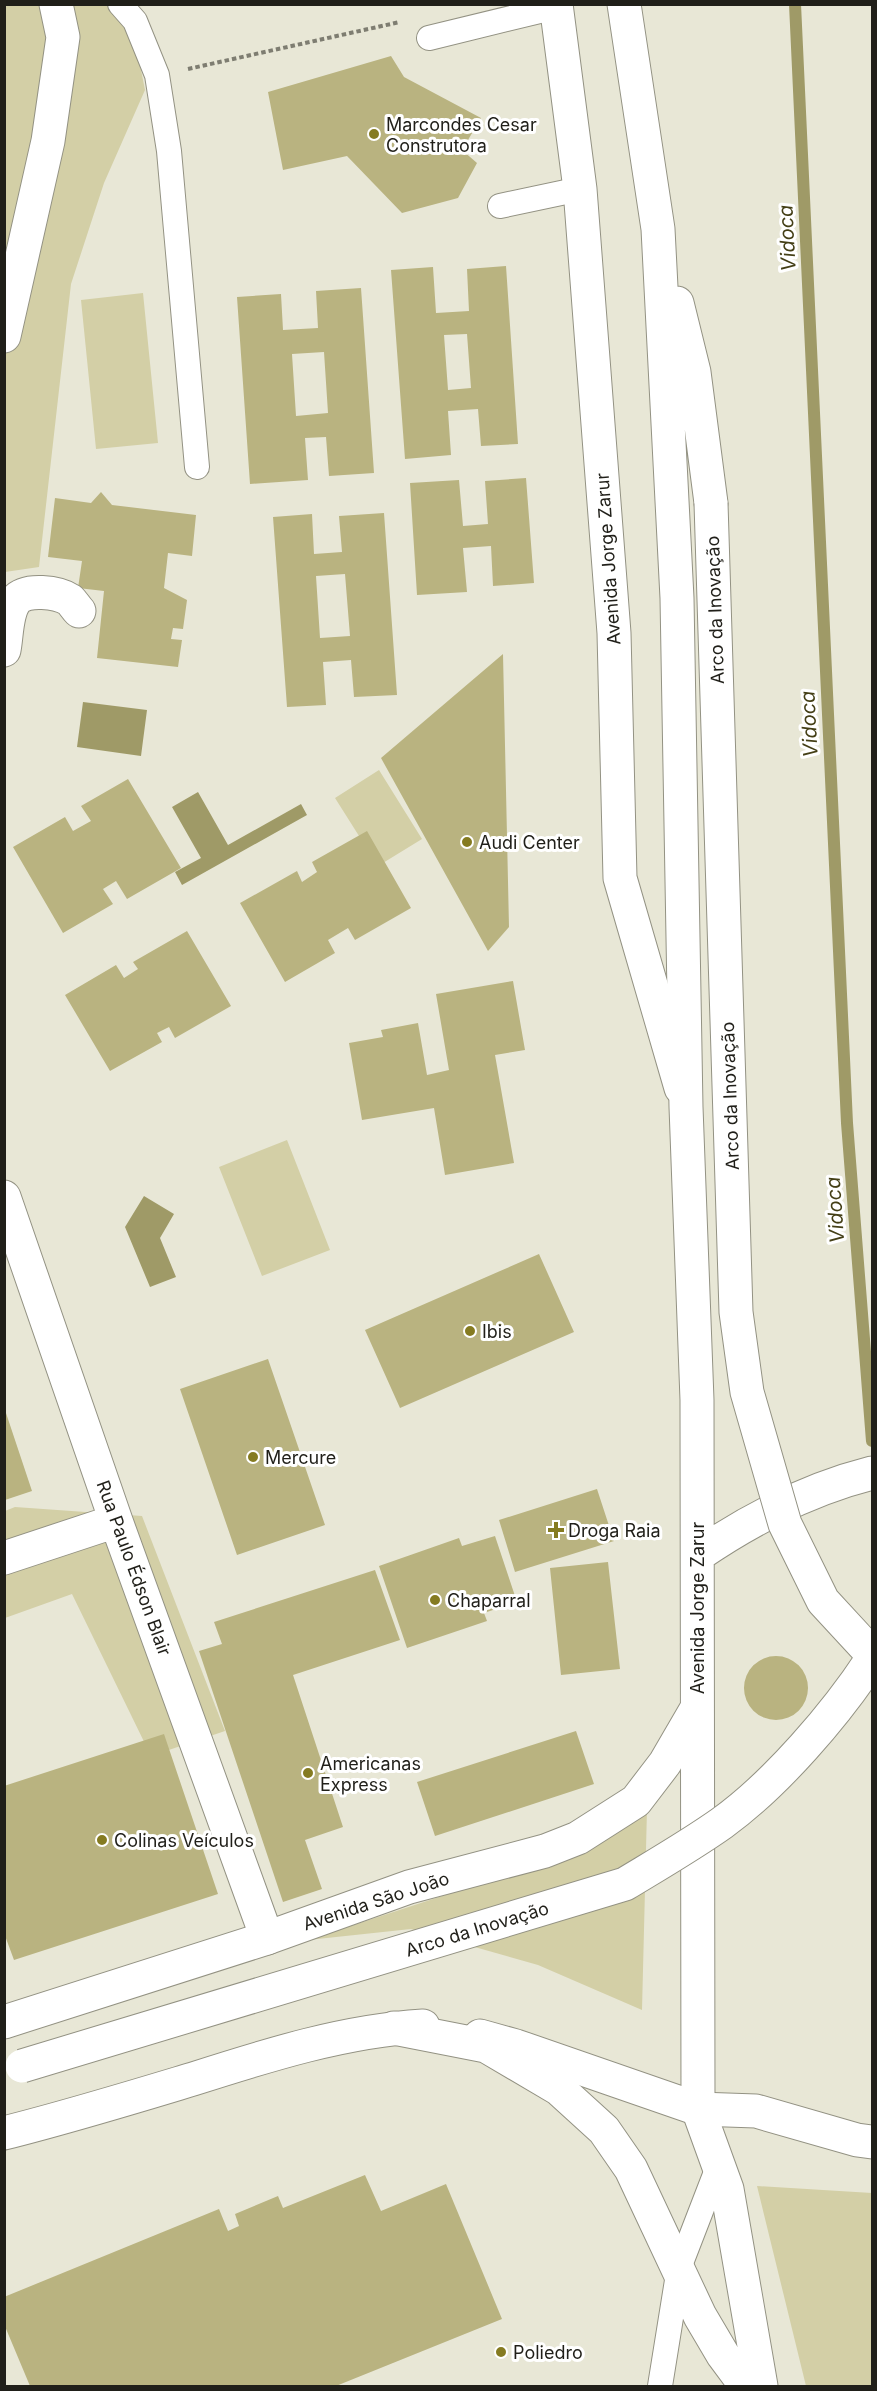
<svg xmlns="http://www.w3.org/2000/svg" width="877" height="2391" font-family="Inter,sans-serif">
<rect width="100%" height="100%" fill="#e8e7d6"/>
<!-- green -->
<path fill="#d3cfa6" d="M5,5H128L145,90L104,183L71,284L39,567L5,572Z
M143,293L158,443L96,449L81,300Z
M379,770L422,839L378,866L335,798Z
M287,1140L330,1250L262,1276L219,1167Z
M15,1507L142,1516L225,1731L151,1756L72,1594L5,1618V1511Z
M647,1809L642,2010L538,1965L411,1929L308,1940L573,1853Z
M757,2186L872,2193V2386H806Z"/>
<!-- water -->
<path fill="#9f9a67" d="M83,702L147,710L141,756L77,747Z
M198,792L228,845L301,804L307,815L182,885L175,872L201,858L172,807Z
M144,1196L174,1214L160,1238L176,1277L150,1287L125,1227Z"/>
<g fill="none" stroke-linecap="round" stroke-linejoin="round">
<!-- stream -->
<path stroke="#9f9a67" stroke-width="12" d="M795,4L847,1123L872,1441"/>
</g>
<!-- building -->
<path fill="#b9b380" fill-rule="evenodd" d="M391,56L404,77L481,118L462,150L477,163L458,198L402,213L347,156L283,170L268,92Z
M506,266L518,444L481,446L478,409L448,411L451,455L405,459L391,270L433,267L436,313L469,311L467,269ZM467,334L471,388L448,390L444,335Z
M361,288L374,473L329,476L326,437L305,438L308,480L250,484L237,297L281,294L283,330L318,328L316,291ZM324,352L328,413L296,416L292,354Z
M526,478L534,583L493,586L491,546L463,548L467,592L417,595L410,483L459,480L463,526L488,524L485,481Z
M101,492L112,505L196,515L192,556L168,553L164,588L187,600L183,629L173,628L171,639L182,640L178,667L97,658L104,591L78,588L82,561L48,557L55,498L91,503Z
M384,513L397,695L354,697L351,660L323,662L326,705L287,707L273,517L312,514L314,554L342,552L339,516ZM345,574L350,636L320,638L316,576Z
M503,654L509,927L488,951L381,758Z
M128,779L181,868L127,899L116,881L103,889L113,904L63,933L13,847L65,817L73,831L91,821L81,806Z
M367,831L411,908L355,940L348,928L328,940L335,953L285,982L240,903L297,871L302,882L317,872L312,862Z
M187,931L231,1006L175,1038L169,1027L157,1033L162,1042L110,1071L65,995L116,965L124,978L138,969L133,962Z
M513,981L525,1050L495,1055L514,1163L445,1175L434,1108L362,1120L349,1043L383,1037L381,1030L418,1023L427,1075L449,1070L436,994Z
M539,1254L574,1332L400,1408L365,1330Z
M268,1359L325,1525L237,1555L180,1389Z
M5,1410L32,1491L5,1500Z
M597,1489L614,1541L515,1572L499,1520Z
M495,1536L517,1602L484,1613L487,1621L407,1648L379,1566L459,1538L462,1546Z
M608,1562L620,1669L561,1675L550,1568Z
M375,1570L400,1640L293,1675L343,1827L305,1840L322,1889L283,1902L199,1651L222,1644L214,1622Z
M744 1688a32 32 0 1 1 64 0a32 32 0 1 1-64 0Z
M576,1731L594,1784L435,1836L417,1782Z
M164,1734L218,1894L14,1960L4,1933V1786Z
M365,2175L381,2211L446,2184L502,2319L336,2386H30L4,2324V2297L219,2209L228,2231L239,2226L235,2214L278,2196L283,2208Z"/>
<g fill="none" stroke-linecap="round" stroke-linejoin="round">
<!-- service casing -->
<g stroke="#939283" stroke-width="26">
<path id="service" d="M120,4L135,21L157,75L169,151L197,467
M429,38L556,7
M500,206L580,189
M660,2386L679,2268L718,2167"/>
</g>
<!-- minor casing -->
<g stroke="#939283" stroke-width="35">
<path id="minor" d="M556,4L580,189L614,633L620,878L681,1088
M4,336L48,141L63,37L56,4
M4,650C7,635 6,612 16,600C26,588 58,592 70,600C73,603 76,608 79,611
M4,1197L116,1521L267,1938
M4,1558L116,1521"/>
</g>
<!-- secondary casing -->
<g stroke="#939283" stroke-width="35">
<path id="secondary" d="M480,2036L516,2046L698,2109L756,2111L857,2140L872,2142
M4,2133C68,2117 130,2098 193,2079C268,2055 344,2031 423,2026"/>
</g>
<!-- primary casing -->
<g stroke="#939283" stroke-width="35">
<path id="primary" d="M624,4L658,229L677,598L686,1107L697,1400L698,2109L727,2189L761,2386
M677,303L694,372L711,503
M698,1555C752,1518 809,1489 872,1473
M4,2022L267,1938L409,1887L545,1851L578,1838L636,1801L665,1763L697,1708
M394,2028L486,2046L559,2089L604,2130L631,2169L700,2316L723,2355L746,2386"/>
</g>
<!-- path -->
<path stroke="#7e7d71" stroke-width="4" stroke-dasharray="4.5 3" stroke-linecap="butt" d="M188,69L400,22"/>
<!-- service -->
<use href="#service" stroke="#fff" stroke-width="24"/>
<!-- minor -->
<use href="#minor" stroke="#fff" stroke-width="33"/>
<!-- secondary -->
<use href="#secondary" stroke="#fff" stroke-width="33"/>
<!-- primary -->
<use href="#primary" stroke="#fff" stroke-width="33"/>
<!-- primary-bridge casing -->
<g stroke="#939283" stroke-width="35" stroke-linecap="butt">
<path id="primary-bridge" d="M711,503L736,1312L747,1392L785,1524L823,1601L872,1654
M22,2066L625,1884C658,1864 691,1845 722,1823C776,1784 836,1714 872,1659"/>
</g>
<!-- primary-bridge -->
<use href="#primary-bridge" stroke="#fff" stroke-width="33"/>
</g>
<!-- markers -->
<g fill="#857b21" stroke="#fff" stroke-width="2">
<circle cx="374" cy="134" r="6"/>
<circle cx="467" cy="842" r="6"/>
<circle cx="470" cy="1331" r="6"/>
<circle cx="253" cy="1457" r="6"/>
<path d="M553 1521h6v6h6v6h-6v6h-6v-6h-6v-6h6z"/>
<circle cx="435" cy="1600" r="6"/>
<circle cx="308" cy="1773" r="6"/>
<circle cx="102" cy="1840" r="6"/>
<circle cx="501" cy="2352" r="6"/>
</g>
<g text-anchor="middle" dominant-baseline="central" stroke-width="6" stroke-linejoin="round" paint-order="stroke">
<!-- poi labels -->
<g font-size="18" fill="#201f19" stroke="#fff" text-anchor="start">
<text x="386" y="124">Marcondes Cesar<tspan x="386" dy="21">Construtora</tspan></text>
<text x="479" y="842">Audi Center</text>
<text x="482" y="1331">Ibis</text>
<text x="265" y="1457">Mercure</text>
<text x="568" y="1530">Droga Raia</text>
<text x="447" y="1600">Chaparral</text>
<text x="320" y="1763">Americanas<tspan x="320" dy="21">Express</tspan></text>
<text x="114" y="1840">Colinas Veículos</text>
<text x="513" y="2352">Poliedro</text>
</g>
<!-- street labels -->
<g font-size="18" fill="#201f19" stroke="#fff">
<text transform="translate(608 559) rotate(-94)">Avenida Jorge Zarur</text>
<text transform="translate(715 610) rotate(-92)">Arco da Inovação</text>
<text transform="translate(730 1096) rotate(-92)">Arco da Inovação</text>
<text transform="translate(134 1568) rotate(70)">Rua Paulo Édson Blair</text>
<text transform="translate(697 1608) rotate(-90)">Avenida Jorge Zarur</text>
<text transform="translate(376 1901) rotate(-18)">Avenida São João</text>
<text transform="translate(477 1929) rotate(-17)">Arco da Inovação</text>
</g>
<!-- water labels -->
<g font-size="20" font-style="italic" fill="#443f16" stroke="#fff">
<text transform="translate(787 238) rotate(-93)">Vidoca</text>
<text transform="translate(809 724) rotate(-93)">Vidoca</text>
<text transform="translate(835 1210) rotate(-94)">Vidoca</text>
</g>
</g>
<!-- border -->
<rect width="877" height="2391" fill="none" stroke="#201f19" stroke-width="12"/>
</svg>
